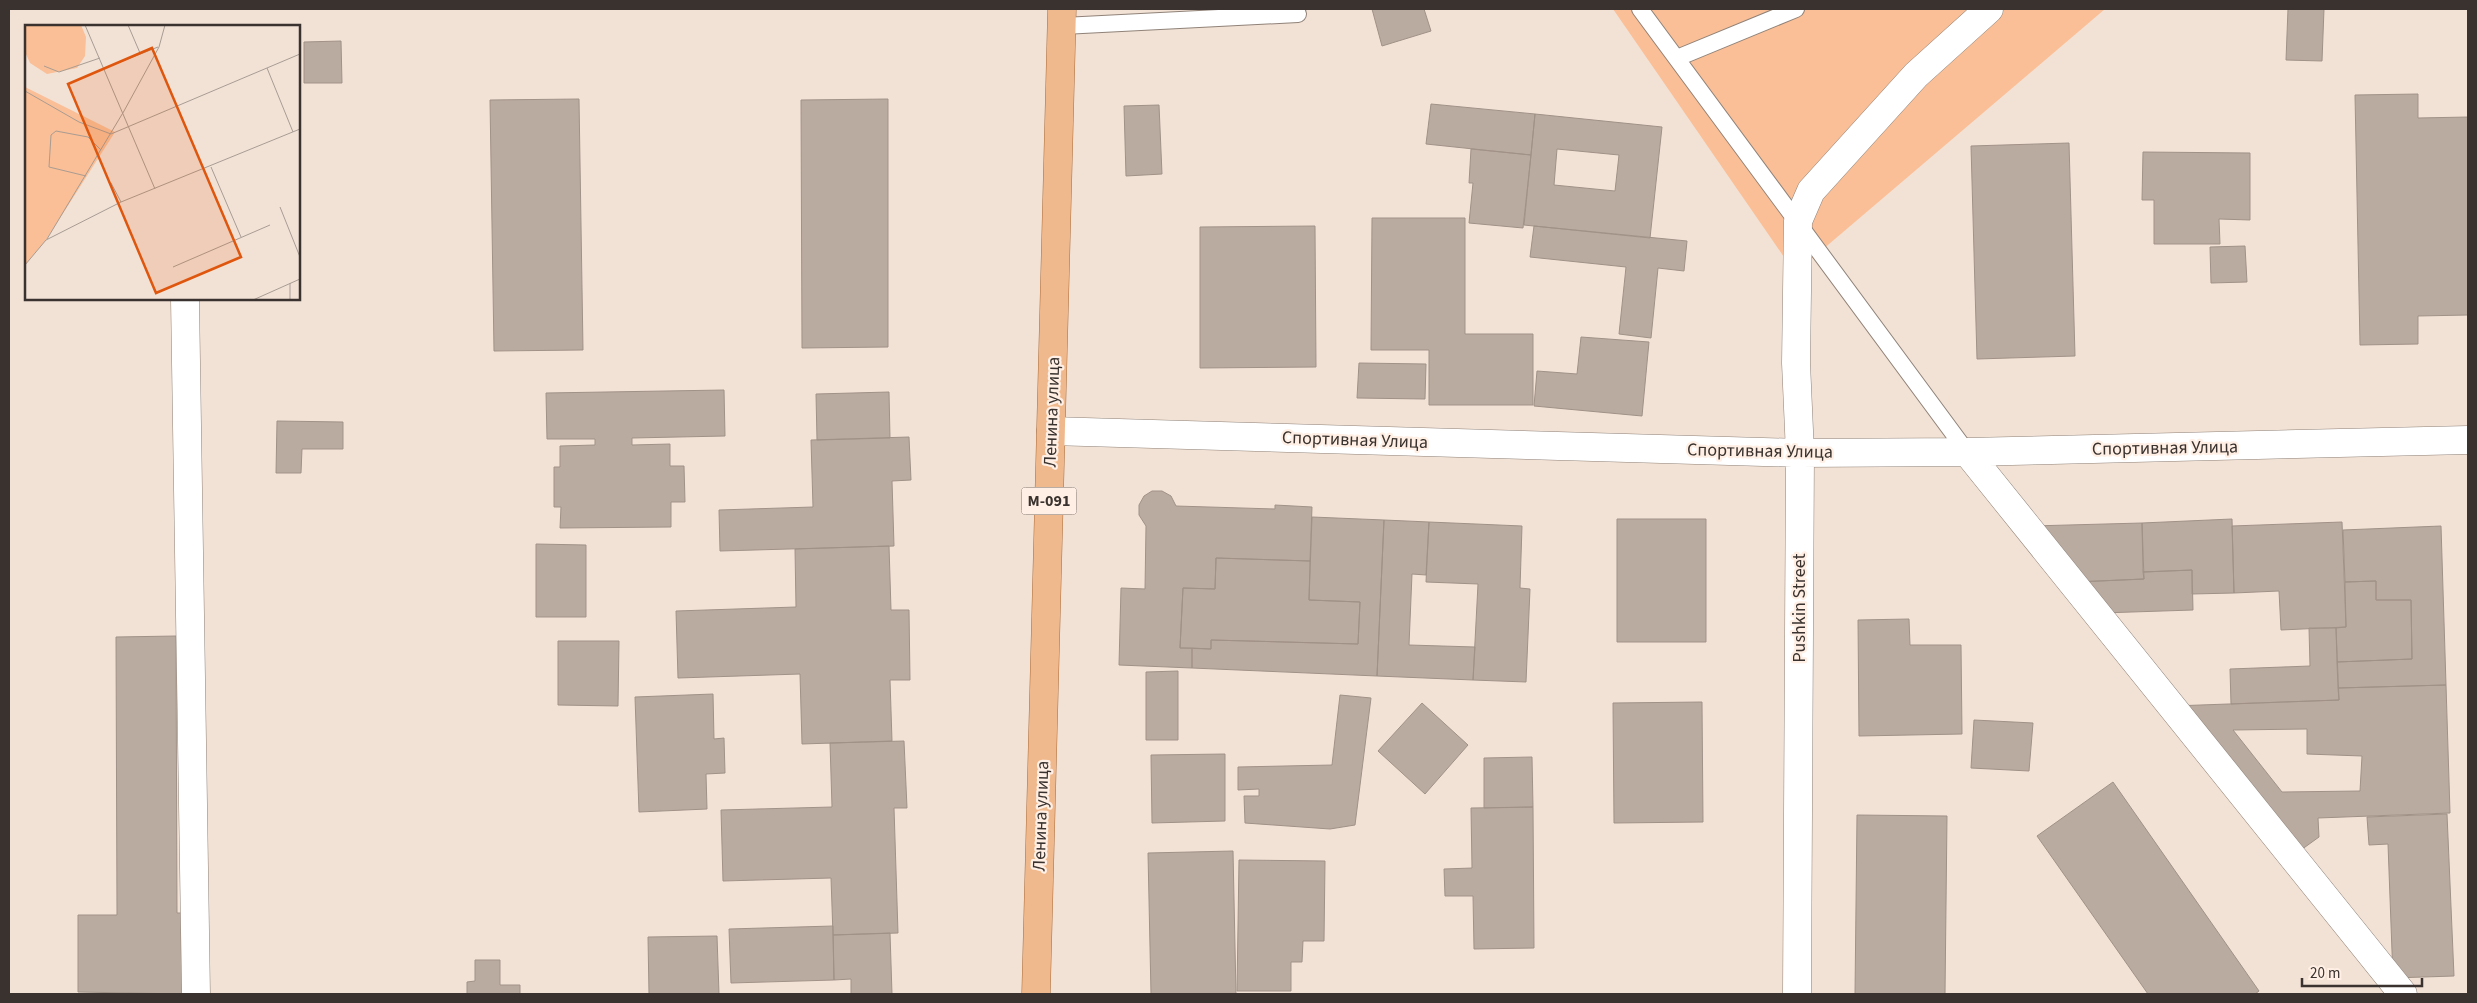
<svg xmlns="http://www.w3.org/2000/svg" width="2477" height="1003" font-family="'Source Sans 3',sans-serif">
<rect width="100%" height="100%" fill="#f2e2d6"/>
<!-- green -->
<path fill="#fabf96" d="M1613,9H2105L1795,273Z"/>
<!-- building -->
<path fill="#baaba0" stroke="#a19288" fill-rule="evenodd" d="M1372,9H1424L1431,31L1382,46Z
M2288,9H2324L2322,61L2286,60Z
M341,41L342,83H304V42Z
M2418,94V118L2468,117V315L2418,316V344L2360,345L2355,95Z
M579,99L583,350L494,351L490,100Z
M888,99V347L802,348L801,100Z
M1431,104L1535,114L1531,155L1426,144Z
M1159,105L1162,174L1126,176L1124,106Z
M1535,114L1662,127L1650,238L1524,225ZM1557,149L1619,155L1615,191L1554,185Z
M2069,143L2075,356L1977,359L1971,146Z
M1471,149L1531,155L1523,228L1469,223L1473,183H1469Z
M2143,152L2250,153V220L2219,219L2220,244H2154V200H2142Z
M1372,218H1465V334H1533V405H1429V350H1371Z
M1315,226L1316,367L1200,368V227Z
M1534,226L1687,241L1684,271L1658,268L1651,338L1619,334L1626,267L1530,257Z
M2245,246L2247,282L2211,283L2210,247Z
M1581,337L1649,342L1642,416L1534,406L1537,371L1577,374Z
M1359,363L1426,364L1425,399L1357,398Z
M724,390L725,436L632,438V445L670,444V466H684L685,502H671V527L560,528L561,507H554V467H560V446L595,445V439H547L546,393Z
M889,392L890,438L817,440L816,394Z
M277,421L343,422V449H302L301,473H276Z
M909,437L911,480L892,481L894,546L720,551L719,510L813,507L811,440Z
M1152,491H1162L1171,496L1176,506L1275,509V505L1312,507L1310,561L1216,558L1215,589L1183,588L1180,648H1192V668L1119,665L1121,588L1145,589L1146,526L1139,515V505L1144,496Z
M1312,517L1384,520L1377,676L1192,668V648L1211,649V640L1358,644L1360,602L1309,600Z
M1617,519H1706V642H1617Z
M2232,519L2234,593L2192,594V570L2143,572L2142,523Z
M1384,520L1429,522L1426,575L1412,574L1409,645L1475,647L1473,680L1377,676Z
M1429,522L1522,526L1520,588L1530,589L1526,682L1473,680L1478,584L1426,582Z
M2342,522L2346,627L2281,630L2279,591L2234,593L2232,526Z
M2142,523L2144,579L2076,582L2031,526Z
M2441,526L2446,685L2338,688L2337,662L2412,659L2411,600H2376V581L2345,582L2343,530Z
M536,544L586,545V617H536Z
M889,546L891,610H909L910,680H890L892,741L802,744L800,674L678,678L676,611L796,607L795,549Z
M1216,558L1310,561L1309,600L1360,602L1358,644L1211,640V649L1180,648L1183,588L1215,589Z
M2192,570L2193,610L2101,613L2076,582L2144,579L2143,572Z
M2376,581V600H2411L2412,659L2337,662L2336,628L2346,627L2345,582Z
M1909,619L1910,645H1961L1962,734L1859,736L1858,620Z
M2309,628H2336L2339,700L2231,704L2230,669L2310,666Z
M176,636L177,913H183V994L78,992V915H117L116,637Z
M558,641H619L618,706L558,705Z
M1178,671V740H1146V672Z
M2446,685L2450,813L2318,818L2319,837L2294,855L2173,706L2339,700L2338,688ZM2307,729V754L2362,756L2360,791L2282,792L2233,730Z
M713,694L714,739L724,738L725,773L706,774L707,809L639,812L635,697Z
M1340,695L1371,698L1355,825L1330,829L1245,823L1244,796H1259V789L1238,790V767L1332,765Z
M1702,702L1703,822L1614,823L1613,703Z
M1422,703L1468,745L1425,794L1378,751Z
M1974,720L2033,723L2029,771L1971,768Z
M904,741L907,808H894L898,933L833,935L831,878L723,881L721,810L832,807L830,743Z
M1225,754V821L1152,823L1151,755Z
M1532,757L1533,807L1484,808V758Z
M2113,782L2259,991L2255,994H2148L2037,836Z
M1533,807L1534,948L1474,949L1473,896H1445L1444,869L1472,868L1471,808Z
M2447,814L2454,976L2393,978L2388,844L2369,845L2367,817Z
M1857,815L1947,816L1945,994H1855Z
M1233,851L1236,994H1151L1148,853Z
M1239,860L1325,861L1324,941H1303L1302,962H1291V991H1237Z
M833,926L834,980L731,983L729,929Z
M890,933L892,994H851V979L834,980L833,935Z
M717,936L719,994H649L648,937Z
M475,960H500V985H520V994H467V982L475,981Z"/>
<g fill="none" stroke-linecap="round" stroke-linejoin="round">
<!-- lane casing -->
<g stroke="#908278" stroke-width="18">
<path id="lane" d="M1640,9L1967,452
M1063,26L1298,14
M1677,58L1796,9"/>
</g>
<!-- street casing -->
<g stroke="#908278" stroke-width="29">
<path id="street" d="M185,299L196,994
M1051,431L1800,453L1967,452L2468,440
M1967,452L2403,994
M1797,994L1800,453L1796,363L1798,221L1811,191L1916,75L1989,9"/>
</g>
<!-- primary casing -->
<g stroke="#a96c3a" stroke-width="29">
<path id="primary" d="M1036,994L1062,9"/>
</g>
<!-- lane -->
<use href="#lane" stroke="#fff" stroke-width="16"/>
<!-- street -->
<use href="#street" stroke="#fff" stroke-width="28"/>
<!-- primary -->
<use href="#primary" stroke="#f0b98d" stroke-width="28"/>
</g>
<g text-anchor="middle" dominant-baseline="central" stroke-width="4.5" stroke-linejoin="round" paint-order="stroke">
<!-- shield labels -->
<rect fill="#ffefe4" stroke="#746b65" stroke-width="1" x="1021.5" y="487.5" width="55" height="27" rx="4"/>
<g font-size="16" font-weight="bold" fill="#39322e">
<text x="1049" y="501">М-091</text>
</g>
<!-- street labels -->
<g font-size="18" fill="#39322e" stroke="#ffefe4">
<text transform="translate(1052 412) rotate(-88)">Ленина улица</text>
<text transform="translate(1355 440) rotate(2)">Спортивная Улица</text>
<text transform="translate(2165 448) rotate(-1)">Спортивная Улица</text>
<text transform="translate(1760 451) rotate(1)">Спортивная Улица</text>
<text transform="translate(1799 608) rotate(-90)">Pushkin Street</text>
<text transform="translate(1041 816) rotate(-88)">Ленина улица</text>
</g>
</g>
<!-- overview -->
<g transform="translate(25 25)">
<rect width="275" height="275" fill="#f2e2d6"/>
<path d="M0,0H56L61,12L60,31L52,43L22,49L5,38L0,27ZM0,62L90,107L21,215L0,240Z" fill="#fabf96"/>
<path fill="none" stroke="#a89c93" stroke-width="1" d="M60,0L130,164M103,0L115,28M19,41L34,47L75,33M80,43L133,22M242,43L268,107M0,66L54,97L86,109L275,29M186,142L216,212M61,151L24,142L26,110L31,106L63,112L76,125M86,158L96,177M255,182L275,232M22,214L99,86L134,22L140,0M0,240L21,215L96,177L275,104M148,242L245,200M265,258V275M228,275L275,254"/>
<path fill="#df570e" fill-opacity="0.15" stroke="#df570e" stroke-width="2.5" d="M127,23L216,232L131,268L43,59Z"/>
<rect width="275" height="275" fill="none" stroke="#39322e" stroke-width="2.5"/>
</g>
<!-- border -->
<rect width="2477" height="1003" fill="none" stroke="#39322e" stroke-width="20"/>
<!-- scale -->
<path d="M2302 978v8h120v-8" fill="none" stroke="#39322e" stroke-width="2.5"/>
<text x="2310" y="978" font-size="15" fill="#39322e" stroke="#ffefe4" stroke-width="4" paint-order="stroke">20 m</text>
</svg>
